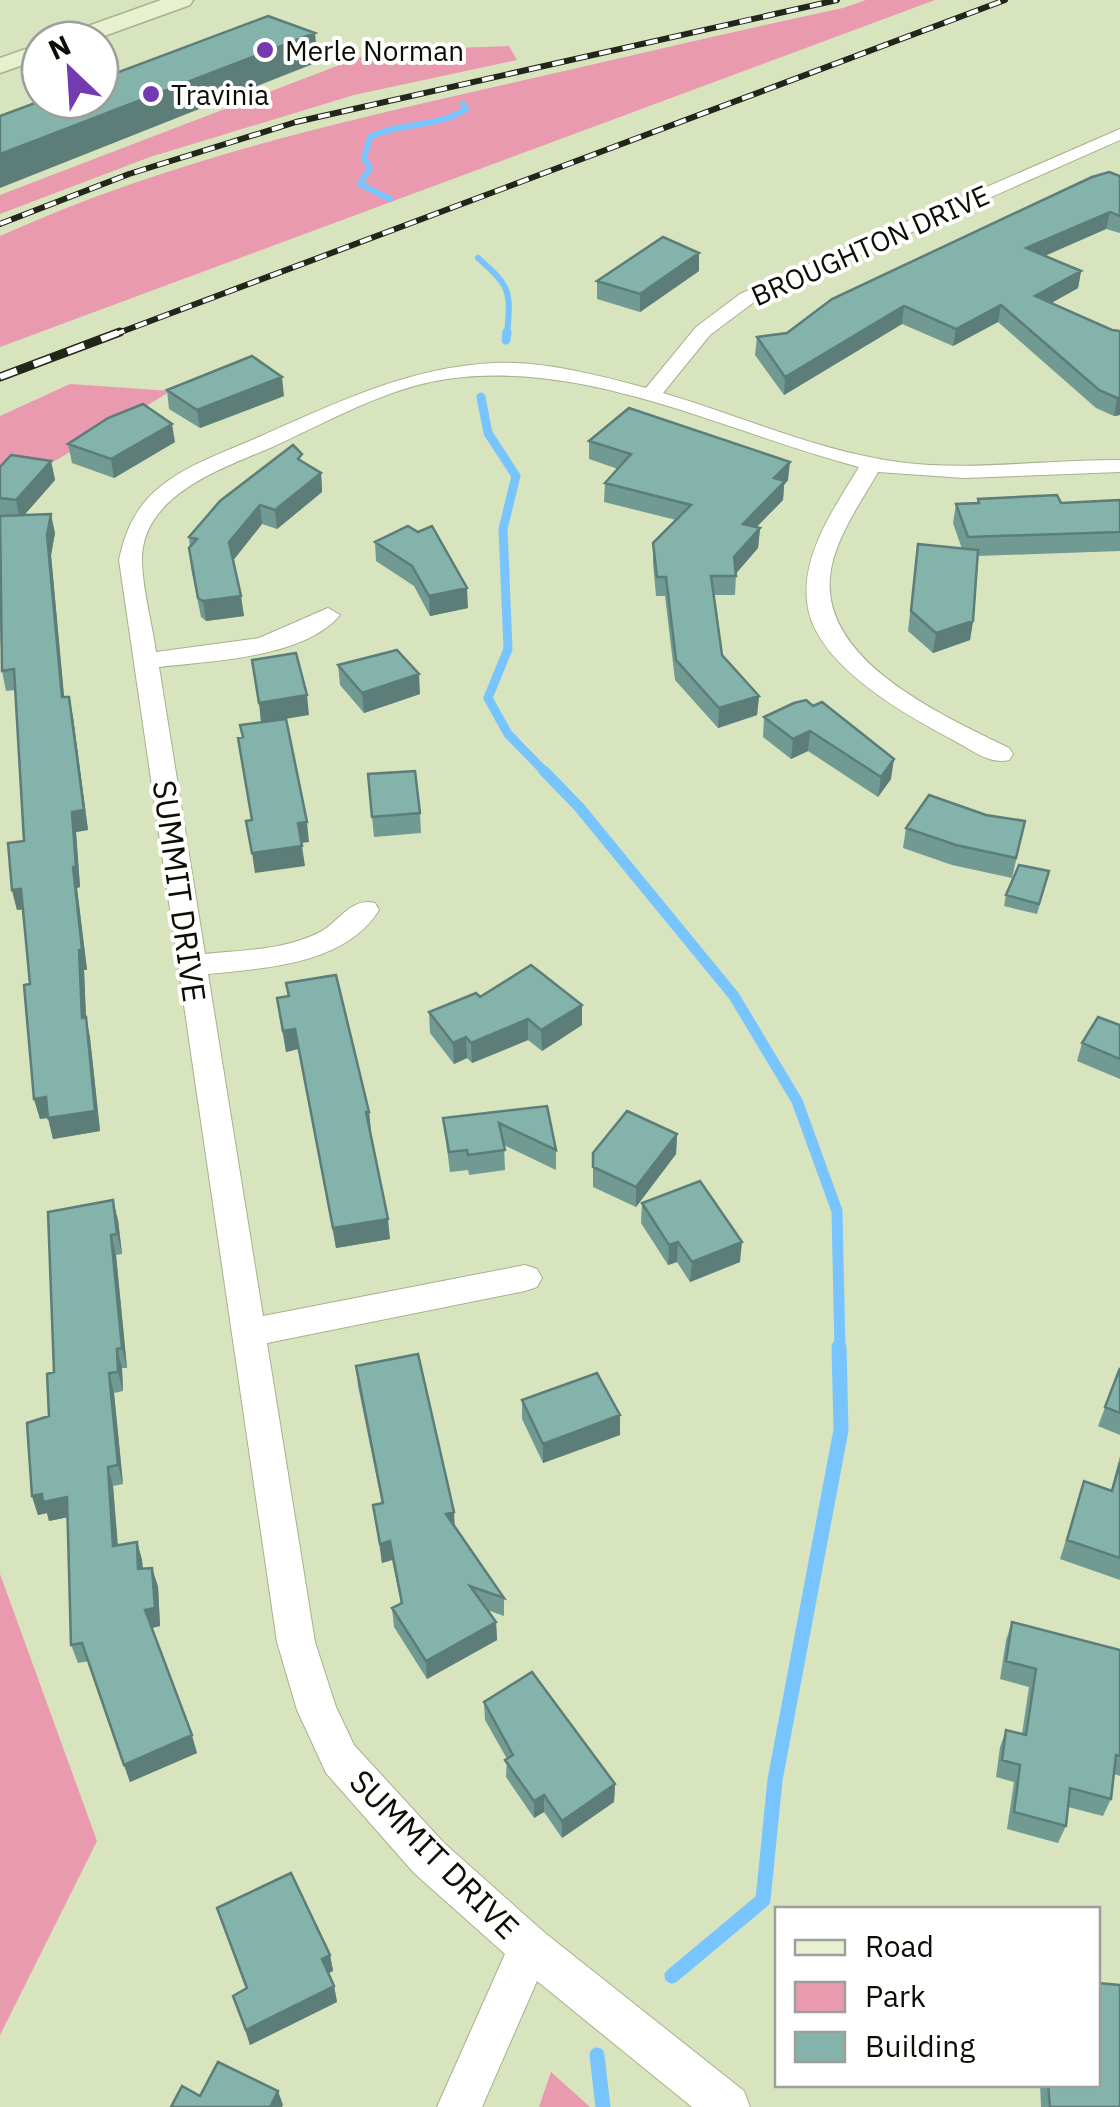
<svg xmlns="http://www.w3.org/2000/svg" width="1120" height="2107" font-family="'IBM Plex Sans',sans-serif">
<rect width="100%" height="100%" fill="#d7e4be"/>
<!-- green -->
<path fill="#ea9aae" d="M866,0H935L0,347V236C162,163 322,126 494,87C610,61 726,33 843,8Z
M509,46L517,60L354,95L150,157L0,214V195L376,51Z
M70,384L171,391L0,494V416Z
M0,1574L97,1841L0,2035Z
M551,2072L590,2107H539Z"/>
<g fill="none" stroke-linecap="round" stroke-linejoin="round">
<!-- stream-far3 -->
<path stroke="#78c4fe" stroke-width="6" d="M390,199L360,184L370,168L364,158L370,137C401,122 437,128 466,109L463,104
M478,258C511,287 511,291 507,335"/>
<!-- stream-far2 -->
<path stroke="#78c4fe" stroke-width="9" d="M506,340L507,332
M481,397L488,433L516,476L503,529L508,649L488,698L508,734L546,773"/>
<!-- stream-far1 -->
<path stroke="#78c4fe" stroke-width="11" d="M544,771L579,807L734,996L797,1101L837,1211L840,1350"/>
<!-- stream -->
<path stroke="#78c4fe" stroke-width="15" d="M672,1976L763,1900L775,1780L841,1430L839,1347
M597,2055L603,2107"/>
<!-- street casing -->
<g stroke="#a6b28d" stroke-width="2">
<path id="street" d="M1120,129V140L754,302L710,335L663,393C741,416 818,451 898,462C971,472 1047,459 1120,460V472L964,478L878,472C861,502 833,541 830,577C822,663 945,716 1009,748L1013,754L1009,760C990,765 970,749 953,740C904,714 812,663 807,601C802,553 835,507 859,467C726,432 587,359 447,379C385,388 326,423 270,448C221,469 140,496 142,562C143,592 152,623 156,652L259,638L328,608L340,615C304,658 211,661 159,667L205,954C244,950 287,950 322,931C340,920 352,897 375,903L379,910C345,965 265,968 208,974L263,1316L525,1265L537,1269L542,1278L537,1287L525,1291L267,1343L315,1642L336,1707L354,1745L444,1843L545,1933L744,2091L750,2107H692L537,1981L482,2107H437L505,1954L414,1873L326,1773L297,1710L277,1642L119,560C124,537 131,517 148,498C177,467 223,453 261,436C338,402 410,367 494,363C545,361 597,375 646,388L696,327L740,294Z"/>
</g>
<!-- secondary casing -->
<g stroke="#a6b28d" stroke-width="3">
<path id="secondary" d="M161,0H193L190,5L93,40H59L63,35Z
M40,44V59L0,73V58Z"/>
</g>
<!-- street -->
<use href="#street" fill="#fff" fill-rule="evenodd"/>
<!-- secondary -->
<use href="#secondary" fill="#e7f0cf" fill-rule="evenodd"/>
<!-- rail-far1 casing -->
<g stroke="#212618" stroke-width="6">
<path id="rail-far1" d="M0,224L129,174L296,122L837,0
M113,335L1005,0"/>
</g>
<!-- rail casing -->
<g stroke="#212618" stroke-width="9">
<path id="rail" d="M0,377L120,332"/>
</g>
<!-- rail-far1 -->
<use href="#rail-far1" stroke="#fff" stroke-width="4" stroke-dasharray="12" stroke-linecap="butt"/>
<!-- rail -->
<use href="#rail" stroke="#fff" stroke-width="6" stroke-dasharray="18" stroke-linecap="butt"/>
</g>
<!-- wall -->
<path fill="#719a93" d="M1120,176V233L1106,229L1045,256L1081,271L1078,288L1051,303L1112,330L1120,415L1114,416L1096,408L998,322L953,346L902,324L784,395L755,355L757,337L787,333Z
M699,271L640,312L597,299V281Z
M167,390L284,396L200,428L169,409Z
M589,441L788,480L784,485L783,500L756,527L760,528L758,548L736,573L735,595H714L722,655L759,696L757,715L718,728L675,680L665,596H656L653,563V543L676,520L604,502L605,483L618,469L589,459Z
M175,442L114,478L72,463L68,444Z
M51,461L55,480L24,515L55,533L51,555L64,697L73,717L88,830L76,832L80,887L77,888L87,970H84L86,1018L90,1038L100,1131L53,1139L48,1118L40,1119L34,1099L30,984L23,909L17,910L12,890L24,841L15,690L6,691L2,671L0,626V467Z
M303,462L321,473L322,492L277,529L262,524L233,560L244,616L206,621L201,617L191,568L189,537Z
M978,499L1061,503L1120,500V551L977,556L973,621L970,640L933,653L908,631L918,544L962,549L953,523L956,504L977,503Z
M408,526L468,608L430,616L414,586L376,561L375,542Z
M338,665L420,694L364,713L340,685Z
M794,703L891,779L878,797L808,751L791,759L763,737L764,717Z
M368,774L420,813L421,833L374,837Z
M986,815L1025,821L1012,878L952,865L903,848L906,828Z
M1049,871L1037,914L1004,906L1006,895Z
M286,983L369,1112L371,1132H370L390,1239L336,1248L298,1049L286,1052L280,1019L277,998L288,997Z
M480,997L582,1005V1025L542,1051L528,1040L472,1063L467,1058L454,1064L430,1033L429,1012Z
M1120,1025V1079L1077,1061L1082,1043Z
M547,1106L556,1150V1170L504,1145L505,1170L469,1175L468,1170L450,1172L443,1118Z
M677,1134L676,1154L636,1207L593,1187V1153Z
M642,1203L740,1262L690,1282L677,1262L668,1265L641,1223Z
M118,1220L122,1254L116,1255L127,1368H122L123,1391L114,1393L123,1484L113,1486L118,1545L137,1542L142,1560L143,1569L158,1586L160,1626L152,1628L197,1753L130,1782L89,1661L78,1663L71,1645L68,1517L49,1521L47,1513L38,1515L32,1496L49,1416L54,1372Z
M356,1366L455,1526L504,1598V1616L487,1610L496,1622L497,1640L427,1679L394,1627L392,1608L401,1603L392,1560L382,1563L373,1505L382,1504L358,1386Z
M1120,1368V1435L1098,1426Z
M522,1400L620,1415V1435L543,1463L522,1419Z
M1120,1456V1580L1060,1559L1084,1481L1111,1490Z
M1012,1622L1120,1650V1776L1114,1774L1111,1799L1103,1816L1068,1807L1066,1826L1058,1843L1007,1829L1014,1782L996,1777L1000,1747L1006,1730L1022,1734L1029,1687L1000,1679L1006,1640Z
M484,1702L615,1784L614,1802L562,1838L544,1812L534,1818L506,1777L507,1759L485,1720Z
M217,1908L330,1955L333,1971L328,1973L334,1986L337,2002L250,2045L233,1996L246,1989Z
M1040,2084H1098L1120,2107H1041Z"/>
<!-- shaded-wall -->
<path fill="#5c7d78" d="M315,33L318,62L0,188V154Z
M1110,212L1106,229L1023,265L1026,248Z
M699,253V271L640,312V294Z
M1081,271L1078,288L1032,314L1035,296Z
M1001,305L998,322L953,346L956,329Z
M904,306L902,324L784,395L785,377Z
M282,377L284,396L200,428L197,410Z
M1117,398H1120V415L1114,416Z
M172,424L175,442L114,478L111,459Z
M51,461L55,480L20,520L16,500Z
M790,462L788,480L784,485L783,500L741,543L743,524L774,478Z
M321,473L322,492L277,529L275,510Z
M260,505L262,524L232,562L229,542Z
M51,514L55,533L51,555L66,717L62,697L47,535Z
M760,528L758,548L733,577L734,557Z
M467,588L468,608L430,616L429,596Z
M241,596L244,616L206,621L203,601Z
M973,621L970,640L933,653L936,633Z
M419,674L420,694L364,713L362,693Z
M307,695L309,715L261,723L259,703Z
M759,696L757,715L718,728L719,708Z
M69,697L73,717L88,830L76,832L80,887L77,888L87,970H84L86,1018L90,1038L100,1131L53,1139L48,1118L82,1018L73,867Z
M810,731L808,751L791,759L793,739Z
M894,759L891,779L878,797L881,777Z
M307,822L309,842L300,843L298,823Z
M302,846L305,866L255,873L252,853Z
M21,889L26,909L17,910L12,890Z
M582,1005V1025L542,1051L541,1030Z
M528,1019V1040L472,1063L471,1043Z
M295,1029L298,1049L286,1052L283,1031Z
M466,1037L467,1058L454,1064L453,1043Z
M46,1097L52,1117L40,1119L34,1099Z
M366,1112H369L371,1132H368Z
M677,1134L676,1154L636,1207V1187Z
M113,1200L118,1220L122,1254L117,1234Z
M388,1219L390,1239L336,1248L333,1228Z
M111,1235L116,1255L127,1368L122,1348Z
M678,1242L677,1262L668,1265L669,1245Z
M742,1242L740,1262L690,1282L692,1262Z
M117,1349L122,1368L123,1391L118,1372Z
M109,1373L114,1393L123,1484L118,1465Z
M620,1415V1435L543,1463V1444Z
M108,1467L113,1486L119,1564L113,1546Z
M42,1494L67,1497L73,1516L49,1521L47,1513L38,1515L32,1496Z
M454,1512L455,1531L446,1514Z
M390,1541L392,1560L382,1563L380,1544Z
M137,1542L142,1560L144,1588L138,1569Z
M152,1568L158,1586L160,1626L151,1628L145,1610Z
M496,1622L497,1640L427,1679L426,1661Z
M192,1735L197,1753L130,1782L124,1765Z
M615,1784L614,1802L562,1838V1821Z
M544,1795V1812L534,1818V1801Z
M330,1955L333,1971L325,1975L322,1959Z
M334,1986L337,2002L250,2045L246,2030Z
M278,2091L283,2105L282,2107H270Z"/>
<!-- building -->
<path fill="#83b3ab" stroke="#5c7d78" stroke-width="2.5" d="M268,16L315,33L0,154V116L43,100H100V79Z
M1109,172L1120,176V216L1110,212L1026,248L1081,271L1035,296L1112,330L1120,331V398H1117L1099,390L1001,305L956,329L904,306L785,377L757,337L787,333L832,299L1092,177Z
M663,237L699,253L640,294L597,281Z
M252,356L282,377L197,410L167,390Z
M143,404L172,424L111,459L68,444L108,418Z
M629,408L790,462L774,478L785,481L743,524L760,528L734,557L736,576H711L722,655L759,696L719,708L676,660L666,577H657L653,543L691,505L605,483L631,454L589,441Z
M293,445L302,454L298,459L321,473L275,510L260,505L229,542L241,596L203,601L198,598L189,548L197,539L189,537L220,501Z
M11,455L51,461L16,500L0,498V467Z
M1057,495L1061,503L1120,500V532L968,537L956,504L979,503L978,499Z
M51,514L47,535L62,697H69L84,810L72,812L76,867H73L82,949L79,950L82,1018L86,1017L95,1111L48,1118L46,1097L34,1099L24,985L30,984L21,889L12,890L8,843L24,841L14,669L2,671L0,516Z
M408,526L418,532L432,526L467,588L429,596L412,566L375,542Z
M918,544L978,550L973,621L936,633L911,611Z
M397,650L419,674L362,693L338,665Z
M296,653L307,695L259,703L252,660Z
M806,700L813,706L822,702L894,759L881,777L810,731L793,739L764,717L794,703Z
M286,719L307,822L298,823L302,846L252,853L246,821L252,820L238,738L243,737L240,725Z
M415,771L420,813L372,817L368,774Z
M929,795L986,815L1025,821L1016,858L956,845L906,828Z
M1019,865L1049,871L1039,904L1006,895Z
M531,965L582,1005L541,1030L528,1019L471,1043L466,1037L453,1043L429,1012L476,993L480,997Z
M336,975L369,1112H366L388,1219L333,1228L295,1029L283,1031L277,998L289,996L286,983Z
M1098,1017L1120,1025V1059L1082,1043Z
M547,1106L556,1150L499,1123L505,1150L468,1155L467,1150L449,1152L443,1118Z
M627,1111L677,1134L636,1187L593,1167V1153Z
M700,1181L742,1242L692,1262L678,1242L669,1245L642,1203Z
M113,1200L117,1234L111,1235L122,1348L117,1349L118,1372L109,1373L118,1465L108,1467L113,1546L137,1542L138,1569L152,1568L155,1608L145,1610L192,1735L124,1765L82,1643L71,1645L67,1497L43,1502L42,1494L32,1496L27,1423L49,1416L47,1374L54,1372L48,1212Z
M418,1354L454,1512L446,1514L504,1598L470,1586L496,1622L426,1661L392,1608L402,1603L390,1541L380,1544L373,1505L383,1503L356,1366Z
M1120,1368V1413L1105,1407Z
M597,1373L620,1415L543,1444L522,1400Z
M1120,1463V1558L1067,1540L1084,1481L1112,1491Z
M1012,1622L1120,1650V1756L1116,1755L1111,1799L1070,1788L1066,1826L1014,1812L1020,1765L1002,1760L1006,1730L1026,1735L1036,1669L1006,1661Z
M532,1672L615,1784L562,1821L544,1795L534,1801L505,1760L513,1755L484,1702Z
M291,1873L330,1955L322,1959L334,1986L246,2030L233,1996L247,1988L217,1908Z
M1098,1983L1120,1985V2107H1050L1048,2084H1098Z
M218,2062L278,2091L270,2107H171L182,2086L200,2096Z"/>
<!-- markers -->
<g fill="#743ab0" stroke="#fff" stroke-width="4">
<circle cx="265" cy="50" r="10"/>
<circle cx="151" cy="94" r="10"/>
</g>
<g text-anchor="middle" dominant-baseline="central" stroke-width="8" stroke-linejoin="round" paint-order="stroke">
<!-- far-poi labels -->
<g font-size="28" fill="#0a0e03" stroke="#fff" text-anchor="start">
<text x="285" y="50">Merle Norman</text>
<text x="171" y="94">Travinia</text>
</g>
<!-- far-street labels -->
<g font-size="28" fill="#0a0e03" stroke="#fff">
<text transform="translate(870 245) rotate(-24)">BROUGHTON DRIVE</text>
</g>
<!-- street labels -->
<g font-size="32" fill="#0a0e03" stroke="#fff">
<text transform="translate(180 891) rotate(82)">SUMMIT DRIVE</text>
<text transform="translate(435 1854) rotate(45)">SUMMIT DRIVE</text>
</g>
</g>
<!-- legend -->
<rect x="775" y="1907" width="325" height="180" fill="#ffffff" stroke="#9d9f9a" stroke-width="2.5"/>
<rect x="795" y="1940" width="50" height="15" fill="#e7f0cf" stroke="#9d9f9a" stroke-width="2.5"/>
<text x="865" y="1957" font-size="30" fill="#0a0e03">Road</text>
<rect x="795" y="1982" width="50" height="30" fill="#ea9aae" stroke="#9d9f9a" stroke-width="2.5"/>
<text x="865" y="2007" font-size="30" fill="#0a0e03">Park</text>
<rect x="795" y="2032" width="50" height="30" fill="#83b3ab" stroke="#9d9f9a" stroke-width="2.5"/>
<text x="865" y="2057" font-size="30" fill="#0a0e03">Building</text>
<!-- north arrow -->
<g transform="translate(70 70) rotate(335)"><circle r="48" fill="#ffffff" stroke="#9d9f9a" stroke-width="2.5"/>
<path d="M0-8L18 38L0 25L-18 38Z" fill="#743ab0"/>
<text y="-15" font-size="28" font-weight="bold" text-anchor="middle" fill="#0a0e03">N</text>
</g>
</svg>
